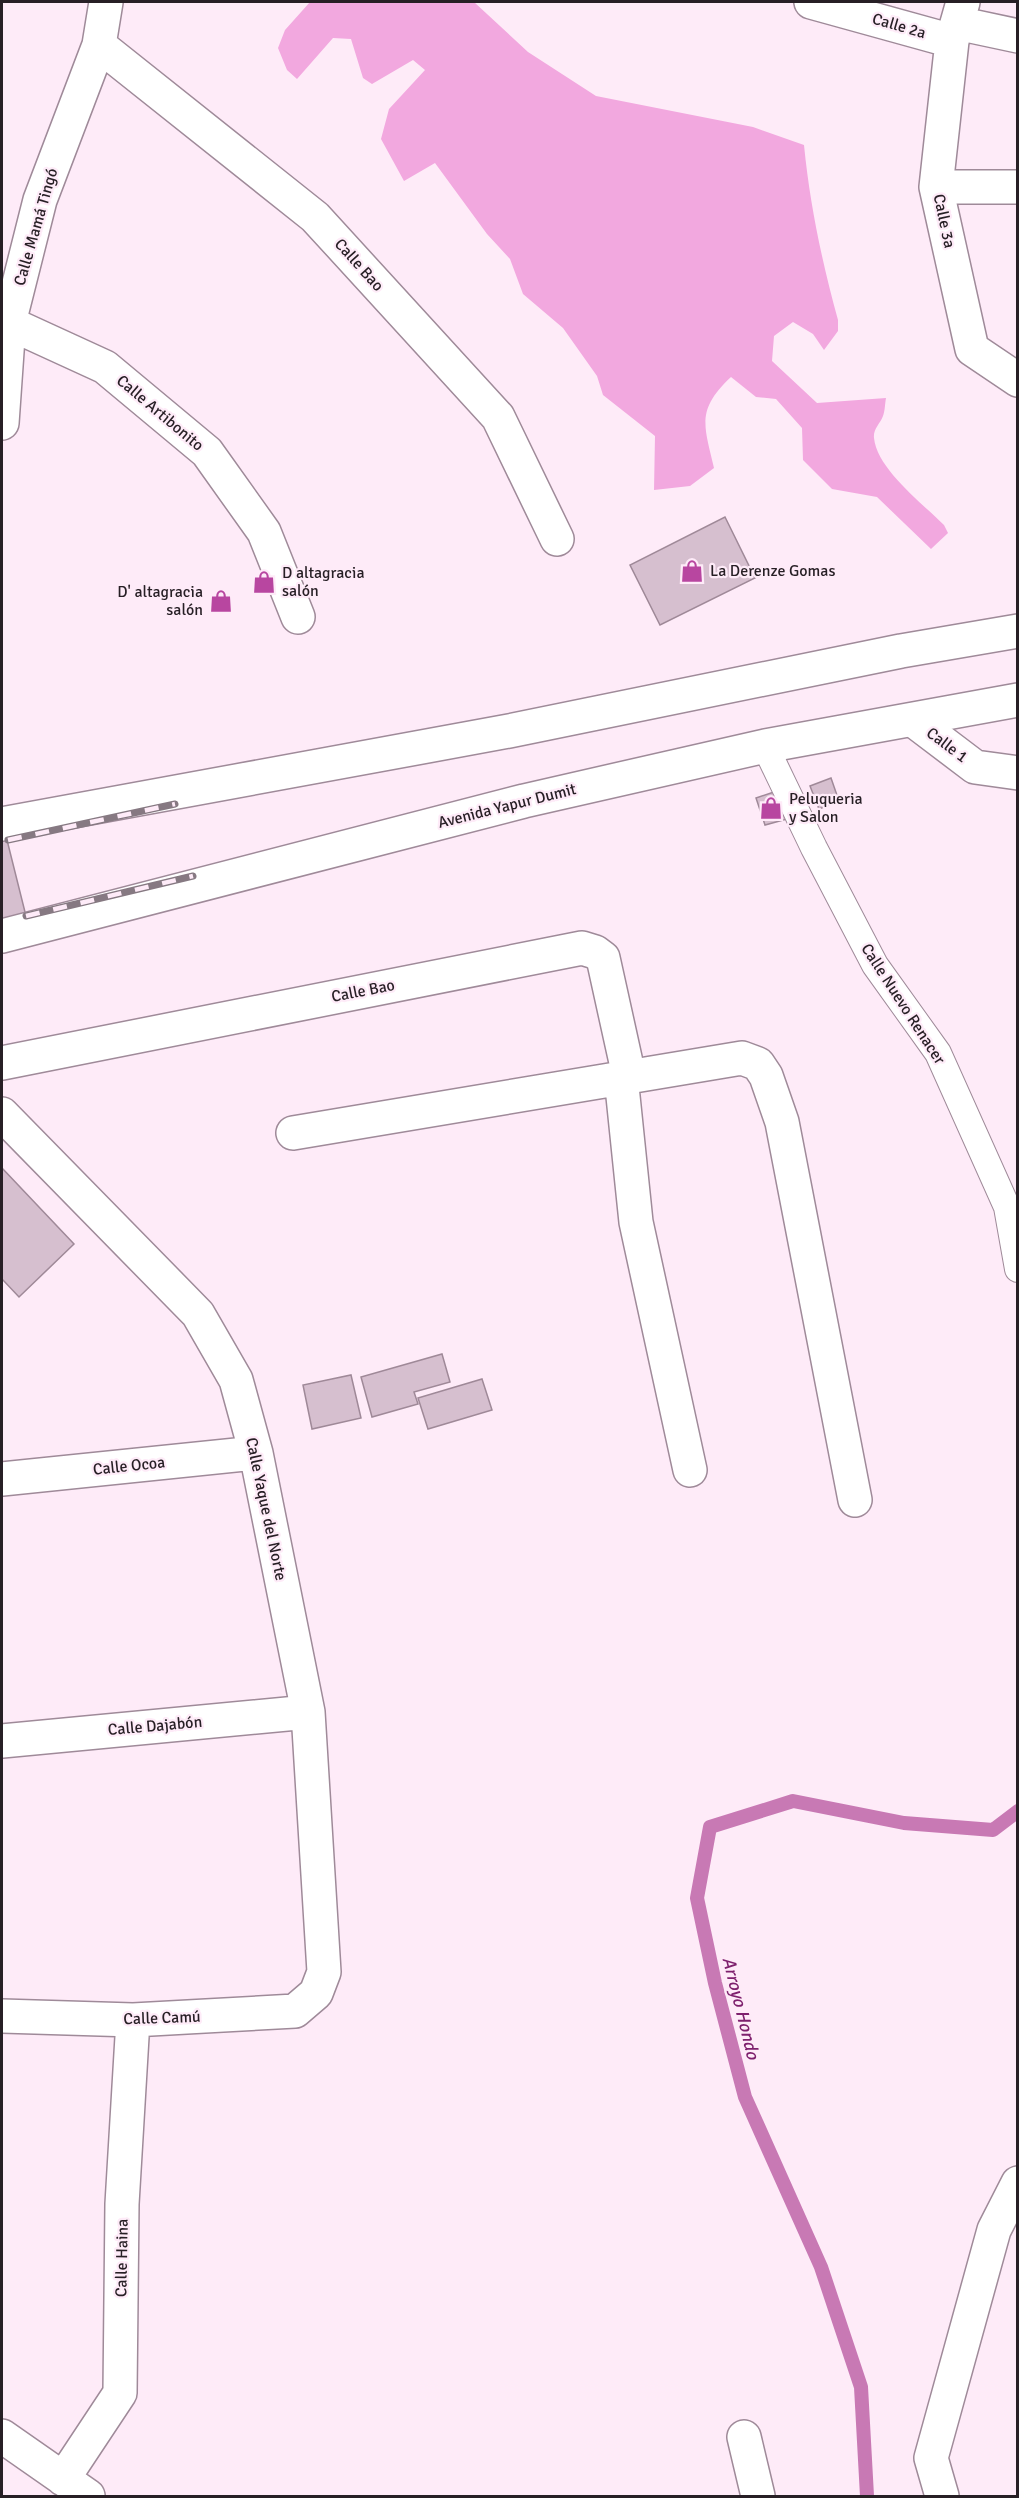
<svg xmlns="http://www.w3.org/2000/svg" width="1019" height="2498" font-family="Signika,sans-serif">
<rect width="100%" height="100%" fill="#feebf8"/>
<!-- green -->
<path fill="#f2a8df" d="M310,2H474L528,52L596,96L753,127L804,145C810,205 822,262 838,320V331L824,350L813,334L793,322L774,336L772,361L817,403L886,398C885,403 885,411 883,416C880,424 873,429 874,438C877,469 923,504 944,525L948,533L931,549L877,497L832,489L803,460L802,428L776,399L756,397L731,377C696,410 704,425 714,468L690,486L654,490L655,436L603,395L597,376L563,328L523,294L510,259L487,234L435,163L404,181L381,139L389,109L425,70L413,60L372,84L363,78L351,39L333,38L297,79L287,70L278,48L285,30Z"/>
<g fill="none" stroke-linecap="round" stroke-linejoin="round">
<!-- stream -->
<path stroke="#c879b4" stroke-width="14" d="M867,2496L861,2387L821,2267L745,2097L715,1983L697,1898L710,1827L793,1801L904,1823L993,1830L1018,1811"/>
</g>
<!-- building -->
<path fill="#d6bfcf" stroke="#9f8998" stroke-width="1.5" d="M725,517L755,578L660,625L630,565Z
M831,778L839,801L819,809L810,786Z
M777,791L787,819L765,825L756,798Z
M2,820L26,916L2,943Z
M2,1168L74,1244L19,1297L2,1279Z
M442,1354L450,1382L414,1392L418,1404L372,1417L361,1377Z
M351,1375L361,1418L312,1429L303,1385Z
M482,1379L492,1410L428,1429L418,1398Z"/>
<g fill="none" stroke-linecap="round" stroke-linejoin="round">
<!-- service casing -->
<g stroke="#9f8a99" stroke-width="28">
<path id="service" d="M765,746L814,848L875,965L938,1053L1007,1207L1018,1269"/>
</g>
<!-- minor casing -->
<g stroke="#9f8a99" stroke-width="36">
<path id="minor" d="M811,2L952,41
M963,2L952,41L936,187L972,349L1018,380
M957,23L1018,36
M99,45L315,217L498,417L557,539
M936,187H1018
M9,323L105,367L207,452L264,532L298,617
M2,423L9,323L40,200L99,45L106,2
M913,720L975,767L1018,773
M2,1063L582,948L595,952L603,958L629,1076
M621,1077L636,1222L690,1470
M2,1114L198,1314L236,1380L256,1453L308,1712L324,1972L316,1993L295,2011L133,2020L2,2016
M293,1133L742,1058L758,1064L766,1076L782,1122L855,1500
M2,1479L256,1453
M2,1741L308,1712
M2,2436L88,2496
M744,2437L758,2496
M63,2479L120,2393L122,2204L133,2020
M942,2496L931,2458L994,2230L1018,2183"/>
</g>
<!-- primary casing -->
<g stroke="#9f8a99" stroke-width="36">
<path id="primary" d="M2,824L509,731L901,651L1018,631
M2,936L524,801L765,746L1018,700"/>
</g>
<!-- service -->
<use href="#service" stroke="#fff" stroke-width="26"/>
<!-- minor -->
<use href="#minor" stroke="#fff" stroke-width="33"/>
<!-- primary -->
<use href="#primary" stroke="#fff" stroke-width="33"/>
<!-- rail casing -->
<g stroke="#867982" stroke-width="7">
<path id="rail" d="M8,840L175,804
M26,916L193,876"/>
</g>
<!-- rail -->
<use href="#rail" stroke="#feebf8" stroke-width="4.5" stroke-dasharray="14" stroke-linecap="butt"/>
</g>
<!-- icons -->
<defs>
<g id="shop-bare" transform="scale(1.8)"><path d="M-5-2.5h2.3a2.7 3.5 0 0 1 5.4 0H5L5.5 6h-11ZM-1.5-2.5h3a1.5 2.3 0 0 0-3 0Z" fill="#b846a0" stroke="#feebf8" stroke-width="2.5" paint-order="stroke"/></g>
</defs>
<g fill-rule="evenodd">
<use href="#shop-bare" x="692" y="571"/>
<use href="#shop-bare" x="264" y="582"/>
<use href="#shop-bare" x="221" y="601"/>
<use href="#shop-bare" x="771" y="808"/>
</g>
<g text-anchor="middle" dominant-baseline="central" stroke-width="4.5" stroke-linejoin="round" paint-order="stroke">
<!-- street labels -->
<g font-size="16" fill="#271f25" stroke="#feebf8">
<text transform="translate(899 26) rotate(16)">Calle 2a</text>
<text transform="translate(944 221) rotate(78)">Calle 3a</text>
<text transform="translate(36 227) rotate(-74)">Calle Mamá Tingó</text>
<text transform="translate(359 265) rotate(48)">Calle Bao</text>
<text transform="translate(160 413) rotate(40)">Calle Artibonito</text>
<text transform="translate(947 745) rotate(37)">Calle 1</text>
<text transform="translate(507 806) rotate(-14)">Avenida Yapur Dumit</text>
<text transform="translate(363 991) rotate(-11)">Calle Bao</text>
<text transform="translate(903 1004) rotate(57)">Calle Nuevo Renacer</text>
<text transform="translate(129 1466) rotate(-6)">Calle Ocoa</text>
<text transform="translate(266 1509) rotate(78)">Calle Yaque del Norte</text>
<text transform="translate(155 1726) rotate(-5)">Calle Dajabón</text>
<text transform="translate(162 2018) rotate(-2)">Calle Camú</text>
<text transform="translate(122 2258) rotate(-89)">Calle Haina</text>
</g>
<!-- poi labels -->
<g font-size="16" fill="#271f25" stroke="#feebf8" text-anchor="start">
<text x="710" y="571">La Derenze Gomas</text>
<text x="282" y="573">D altagracia<tspan x="282" dy="18">salón</tspan></text>
<text x="203" y="592" text-anchor="end">D' altagracia<tspan x="203" dy="18">salón</tspan></text>
<text x="789" y="799">Peluqueria<tspan x="789" dy="18">y Salon</tspan></text>
</g>
<!-- water labels -->
<g font-size="18" font-style="italic" fill="#7e206d" stroke="#feebf8">
<text transform="translate(741 2008) rotate(76)">Arroyo Hondo</text>
</g>
</g>
<!-- border -->
<rect width="1019" height="2498" fill="none" stroke="#271f25" stroke-width="6"/>
</svg>
